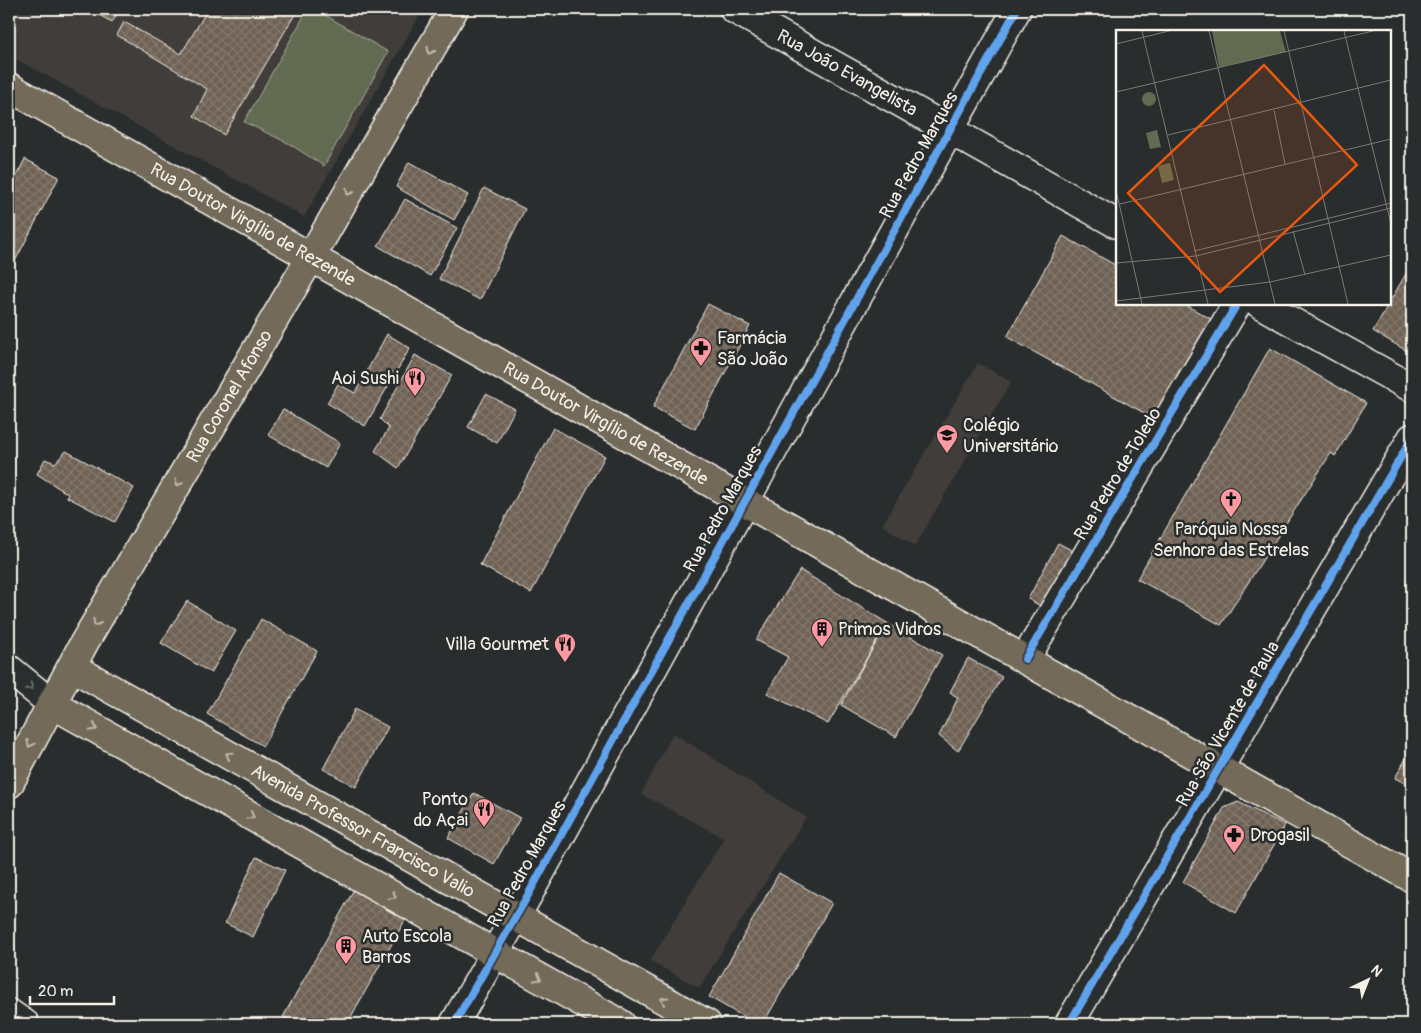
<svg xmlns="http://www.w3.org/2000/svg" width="1421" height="1033" font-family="Pangolin,sans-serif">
<defs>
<pattern id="building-cross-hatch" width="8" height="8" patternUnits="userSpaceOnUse" patternTransform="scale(1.25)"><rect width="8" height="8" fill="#6f6255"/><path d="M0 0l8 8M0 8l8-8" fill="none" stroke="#84796d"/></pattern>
</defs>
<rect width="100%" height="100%" fill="#2a2d2e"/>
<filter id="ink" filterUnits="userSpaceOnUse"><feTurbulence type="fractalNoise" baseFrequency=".02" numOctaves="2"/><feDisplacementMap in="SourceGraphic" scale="10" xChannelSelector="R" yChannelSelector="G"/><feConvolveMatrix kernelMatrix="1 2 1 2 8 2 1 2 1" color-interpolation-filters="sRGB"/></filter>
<g filter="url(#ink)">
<!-- built -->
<path fill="#3f3d3a" d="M9,9H423L304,217L9,55Z
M978,363L1011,382L915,546L882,525Z
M673,733L806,817L699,988L650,961L724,838L641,794Z"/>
<!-- grass -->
<path fill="#626b51" stroke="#abae9c" d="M308,9H315L388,52L324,166L288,143L244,122Z"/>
<!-- building -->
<path fill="url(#building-cross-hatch)" stroke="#f4f1e8" d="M88,9H121L112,22Z
M208,9H298L224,135L194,116L207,89L117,35L124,22L181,54Z
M25,159L59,177L9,273V190Z
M409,162L468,195L454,220L396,187Z
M484,188L525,209L480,300L439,279Z
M405,199L457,228L430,276L378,246Z
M1063,236L1117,266V304H1184L1211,319L1155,419L1007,337Z
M1407,272L1412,275V354L1373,331Z
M708,304L750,326L695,429L653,407Z
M387,334L410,348L365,426L327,403L338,384L355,393Z
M1270,348L1366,403L1335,456L1331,453L1221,625L1137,579Z
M415,355L452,375L398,468L375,451L389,428L380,419Z
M486,394L515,409L497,443L468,427Z
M283,409L340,443L326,468L268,435Z
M553,428L605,456L531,593L480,565Z
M66,451L134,488L115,522L67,497L68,494L37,474L45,459L55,463Z
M1058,543L1079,554L1048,610L1028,599Z
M800,570L887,623L828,724L767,693L788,657L756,640Z
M187,601L236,631L211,673L161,643Z
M261,619L317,651L263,746L207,714Z
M887,623L942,655L896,737L841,705Z
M968,658L1002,677L958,751L939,736L958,698L950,692Z
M355,709L388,727L356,787L323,769Z
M1412,748V787L1395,778Z
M474,793L520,818L494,864L448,838Z
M1238,802L1285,825L1236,913L1183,882L1224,808Z
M256,857L285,870L253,937L225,923Z
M779,873L832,903L763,1024H756L709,997Z
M357,884L409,913L347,1024H296L283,1017Z"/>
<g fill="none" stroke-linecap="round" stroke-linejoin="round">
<!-- minor casing -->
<g stroke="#f4f1e8" stroke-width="31">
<g id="minor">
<path id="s1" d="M734,9L1117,224"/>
<path d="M1260,304L1412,388"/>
<path d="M1025,659L1237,304"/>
<path d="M9,669L52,704"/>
<path d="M9,1013L25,1024"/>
<path d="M454,1024L528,895L949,131L1017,9"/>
<path d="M1069,1024L1412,438"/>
</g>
</g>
<!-- major casing -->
<g stroke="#f4f1e8" stroke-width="31">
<g id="major">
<path id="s2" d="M9,87L1412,878"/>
<path id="s3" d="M72,667L707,1024"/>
<path d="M52,704L621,1024"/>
<path id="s4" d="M9,784L84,643L311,257L454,9"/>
</g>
</g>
<!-- minor -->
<use href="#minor" stroke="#2a2d2e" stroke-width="28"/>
<!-- major -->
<use href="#major" stroke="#736b5a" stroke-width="28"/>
<!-- cycleway casing -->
<g stroke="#2a2d2e" stroke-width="11">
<path id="cycleway" d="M1025,659L1237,304
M454,1024L528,895L949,131L1017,9
M1069,1024L1412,438"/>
</g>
<!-- cycleway -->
<use href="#cycleway" stroke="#60a3ed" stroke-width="8"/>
</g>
<!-- one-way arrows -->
<defs><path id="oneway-chevron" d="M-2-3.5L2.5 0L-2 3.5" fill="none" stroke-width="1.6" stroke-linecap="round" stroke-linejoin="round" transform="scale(1.25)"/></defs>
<g stroke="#c0bbaf">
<use href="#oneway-chevron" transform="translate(430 51) rotate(120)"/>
<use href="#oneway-chevron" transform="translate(349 192) rotate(120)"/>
<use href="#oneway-chevron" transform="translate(178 483) rotate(120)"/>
<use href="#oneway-chevron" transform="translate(96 623) rotate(120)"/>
<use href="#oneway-chevron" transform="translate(94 728) rotate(29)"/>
<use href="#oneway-chevron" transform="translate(30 744) rotate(118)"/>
<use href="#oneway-chevron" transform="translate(229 755) rotate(-151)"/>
<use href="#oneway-chevron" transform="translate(251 816) rotate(29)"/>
<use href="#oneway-chevron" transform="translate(393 896) rotate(29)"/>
<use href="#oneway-chevron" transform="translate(538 978) rotate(29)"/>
<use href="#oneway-chevron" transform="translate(664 1000) rotate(-151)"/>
</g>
<use stroke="#71726f" href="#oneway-chevron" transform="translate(30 687) rotate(39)"/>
</g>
<!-- icons -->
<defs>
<g id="pharmacy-pin" transform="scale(1.125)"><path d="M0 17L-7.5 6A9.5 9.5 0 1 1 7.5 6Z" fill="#ff9aa2" stroke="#2a2d2e"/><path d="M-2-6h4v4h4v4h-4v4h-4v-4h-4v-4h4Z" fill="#111"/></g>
<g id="restaurant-pin" transform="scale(1.125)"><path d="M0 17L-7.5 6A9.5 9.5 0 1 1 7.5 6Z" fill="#ff9aa2" stroke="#2a2d2e"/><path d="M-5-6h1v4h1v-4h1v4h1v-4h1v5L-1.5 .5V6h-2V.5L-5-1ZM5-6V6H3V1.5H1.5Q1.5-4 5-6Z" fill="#111"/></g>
<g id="school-pin" transform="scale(1.125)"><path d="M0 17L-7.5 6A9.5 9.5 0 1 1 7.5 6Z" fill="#ff9aa2" stroke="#2a2d2e"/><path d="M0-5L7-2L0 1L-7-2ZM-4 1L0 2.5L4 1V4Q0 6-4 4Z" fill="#111"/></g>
<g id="church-pin" transform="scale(1.125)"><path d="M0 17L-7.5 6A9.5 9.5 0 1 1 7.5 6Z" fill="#ff9aa2" stroke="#2a2d2e"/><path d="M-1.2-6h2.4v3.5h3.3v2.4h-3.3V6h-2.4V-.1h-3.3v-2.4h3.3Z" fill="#111"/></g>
<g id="building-pin" transform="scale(1.125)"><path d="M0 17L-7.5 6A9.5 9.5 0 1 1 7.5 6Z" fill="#ff9aa2" stroke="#2a2d2e"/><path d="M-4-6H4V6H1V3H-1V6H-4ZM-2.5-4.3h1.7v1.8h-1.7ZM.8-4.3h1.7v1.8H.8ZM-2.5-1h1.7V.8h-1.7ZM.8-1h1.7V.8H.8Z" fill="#111"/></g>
</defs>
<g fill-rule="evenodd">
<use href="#pharmacy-pin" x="701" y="348"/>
<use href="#restaurant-pin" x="415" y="378"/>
<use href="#school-pin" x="947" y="435"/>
<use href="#church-pin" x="1231" y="499"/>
<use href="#building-pin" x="822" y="629"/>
<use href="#restaurant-pin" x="565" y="644"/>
<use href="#restaurant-pin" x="484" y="809"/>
<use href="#pharmacy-pin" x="1234" y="835"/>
<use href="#building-pin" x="346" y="946"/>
</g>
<g text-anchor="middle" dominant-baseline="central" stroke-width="5" stroke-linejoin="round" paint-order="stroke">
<!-- street labels -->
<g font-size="18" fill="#f4f1e8" stroke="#2a2d2e">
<text stroke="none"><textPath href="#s1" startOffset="130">Rua João Evangelista</textPath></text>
<text transform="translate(919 155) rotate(-61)">Rua Pedro Marques</text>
<text stroke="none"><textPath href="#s2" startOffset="280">Rua Doutor Virgílio de Rezende</textPath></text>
<text stroke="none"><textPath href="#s4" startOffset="446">Rua Coronel Afonso</textPath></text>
<text stroke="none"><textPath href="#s2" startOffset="685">Rua Doutor Virgílio de Rezende</textPath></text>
<text transform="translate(1118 474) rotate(-59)">Rua Pedro de Toledo</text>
<text transform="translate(723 509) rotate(-61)">Rua Pedro Marques</text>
<text transform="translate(1228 724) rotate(-60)">Rua São Vicente de Paula</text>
<text stroke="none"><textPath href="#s3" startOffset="334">Avenida Professor Francisco Valio</textPath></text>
<text transform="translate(527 864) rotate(-61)">Rua Pedro Marques</text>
</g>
<!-- poi labels -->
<g font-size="18" fill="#f4f1e8" stroke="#2a2d2e" text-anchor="start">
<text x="717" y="338">Farmácia<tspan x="717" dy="21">São João</tspan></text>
<text x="399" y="378" text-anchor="end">Aoi Sushi</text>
<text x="963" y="425">Colégio<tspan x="963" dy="21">Universitário</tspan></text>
<text x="1231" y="529" text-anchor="middle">Paróquia Nossa<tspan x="1231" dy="21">Senhora das Estrelas</tspan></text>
<text x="838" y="629">Primos Vidros</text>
<text x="549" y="644" text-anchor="end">Villa Gourmet</text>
<text x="468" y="799" text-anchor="end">Ponto<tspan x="468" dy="21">do Açai</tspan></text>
<text x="1250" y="835">Drogasil</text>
<text x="362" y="936">Auto Escola<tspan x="362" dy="21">Barros</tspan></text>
</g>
</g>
<!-- overview -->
<g transform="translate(1116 30)">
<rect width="275" height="275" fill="#2a2d2e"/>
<path d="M26 69a7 7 0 1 1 14 0a7 7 0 1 1-14 0ZM41,100L45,117L34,119L30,103ZM54,133L58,150L46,153L42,136Z" fill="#626b51"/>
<path d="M96,1H164L170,22L103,37Z" fill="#626b51"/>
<path fill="none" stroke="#7b7b78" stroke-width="1" d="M26,1L92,274M93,1L159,274M168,1L232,274M228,1L275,194M0,14L53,1M0,62L257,1M158,80L169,134M52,105L275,50M0,160L26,274M4,174L275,109M177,201L189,245M78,221L275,173M80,226L275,178M0,233L80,226M0,271L154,252L275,225"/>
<path fill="#e8590c" fill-opacity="0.15" stroke="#e8590c" stroke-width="2.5" d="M148,35L241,135L104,262L12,163Z"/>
<rect width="275" height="275" fill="none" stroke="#f4f1e8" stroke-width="2.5"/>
</g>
<!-- margin -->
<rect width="1421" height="1033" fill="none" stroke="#2a2d2e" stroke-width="30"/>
<rect x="15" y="15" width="1391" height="1003" fill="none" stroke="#f4f1e8" stroke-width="2" filter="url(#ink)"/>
<!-- north arrow -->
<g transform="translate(1368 980) rotate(43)" stroke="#2a2d2e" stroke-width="4" paint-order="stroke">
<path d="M0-4L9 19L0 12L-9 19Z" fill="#f4f1e8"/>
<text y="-8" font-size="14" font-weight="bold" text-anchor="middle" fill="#f4f1e8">N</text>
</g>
<!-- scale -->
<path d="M30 996v8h84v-8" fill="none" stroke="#f4f1e8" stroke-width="2.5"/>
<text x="38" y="996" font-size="15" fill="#f4f1e8" stroke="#2a2d2e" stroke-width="4" paint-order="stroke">20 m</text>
</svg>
